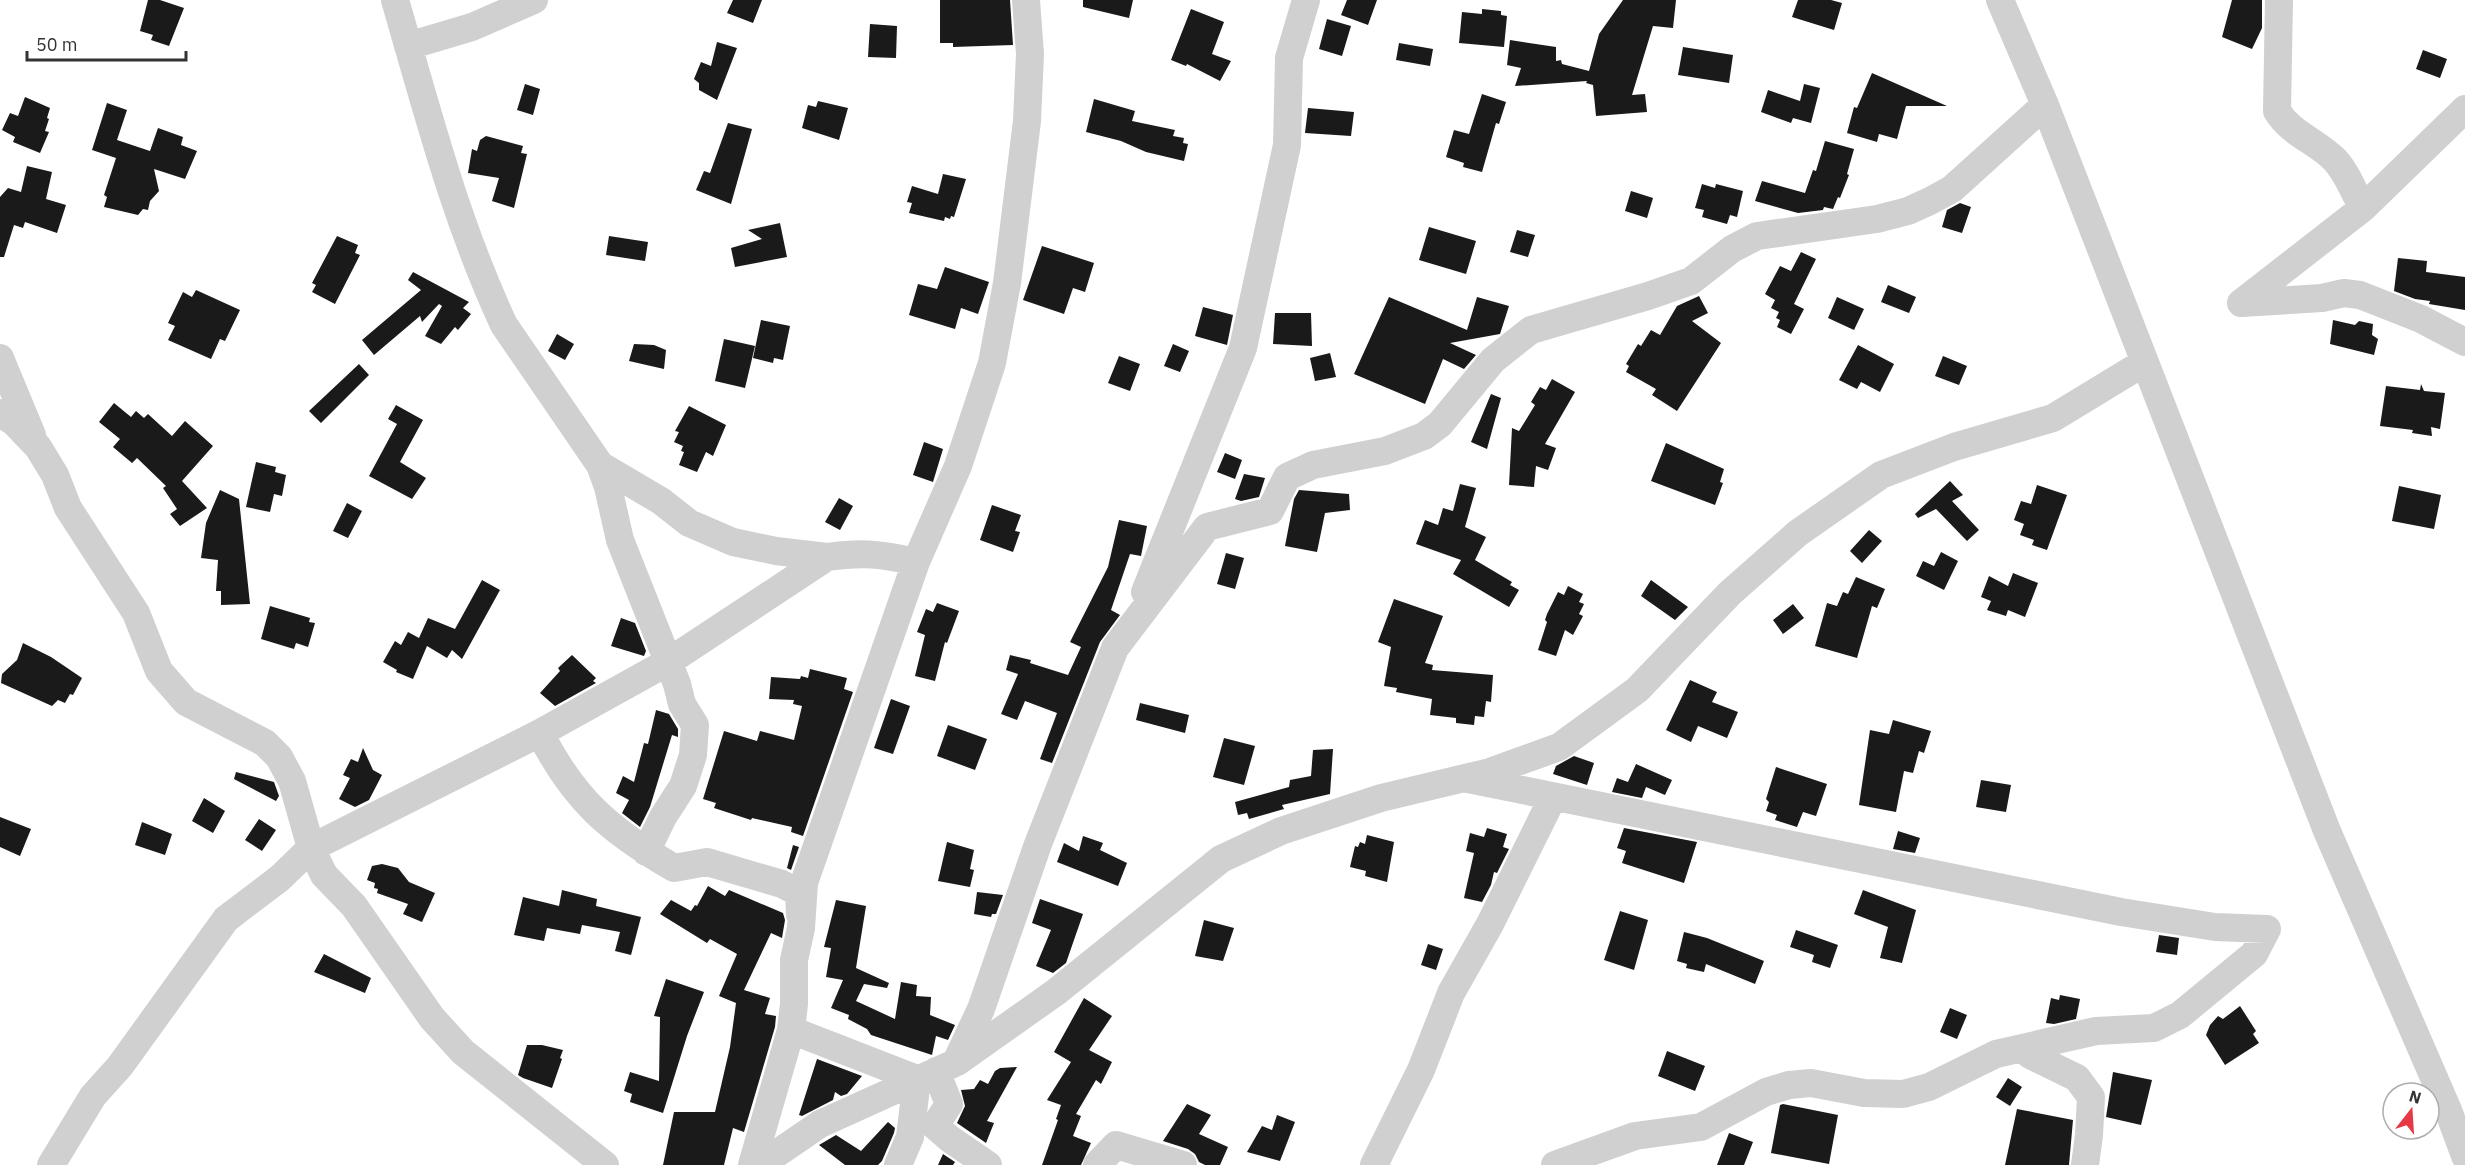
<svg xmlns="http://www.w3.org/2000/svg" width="2465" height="1165" font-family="'IBM Plex Sans',sans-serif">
<rect width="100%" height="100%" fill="#fff"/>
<!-- building -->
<path fill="#1a1a1a" d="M148,0H160L184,8L169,46L151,40L153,35L140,31Z
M733,0H762L753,23L727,13Z
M940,0H1010L1013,45L953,47V43H940Z
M1083,0H1133L1129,18L1083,7Z
M1347,0H1377L1368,25L1341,15Z
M1623,0H1676L1673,28L1653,26L1632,95L1645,94L1647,112L1596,116L1593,85L1586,83L1587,81L1515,86L1521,68L1507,65L1510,40L1556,47V61L1561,60L1562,64L1589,71L1599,34Z
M1798,0H1831L1842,3L1834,30L1792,17Z
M2232,0H2262V28L2252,49L2222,37Z
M1191,9L1224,22L1212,54L1231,61L1220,81L1187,64L1186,66L1171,60Z
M1482,9L1501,11V15L1507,16L1504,47L1459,43L1462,12L1482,14Z
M1327,19L1351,26L1342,56L1319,49Z
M870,24L897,26L896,58L868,57Z
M717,42L737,48L717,100L699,90V83L694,79L701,62L711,66Z
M1399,43L1433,49L1430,66L1396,60Z
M1683,47L1733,55L1729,83L1678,75Z
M2423,50L2447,59L2440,78L2416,69Z
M1872,73L1947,106H1906L1897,139L1879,134L1877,142L1847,133L1854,107L1857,108Z
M525,84L540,89L533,115L517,110Z
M1804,84L1820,88L1811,123L1793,118L1791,123L1761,112L1768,90L1800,101Z
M1482,94L1506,102L1499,124L1496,123L1482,172L1463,167L1464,163L1446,157L1454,130L1469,134Z
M25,97L50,108L47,118L49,119L45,131L49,132L40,153L13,142L15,137L2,130L10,113L18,116Z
M1094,99L1135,111L1132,121L1175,130L1173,136L1184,138L1183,143L1188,144L1184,161L1146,152L1121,141L1086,132Z
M818,101L848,108L839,140L802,128L808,105L816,107Z
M107,103L127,110L117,140L150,151L158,128L183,137L181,145L197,151L185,179L154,169L159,191L150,201L148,210L143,209L138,215L104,207L107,197L104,195L116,158L92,150Z
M1308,108L1354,112L1351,136L1305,133Z
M728,123L752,129L731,204L696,190L704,171L710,173Z
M486,136L523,146L521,153L527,154L514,208L492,201L499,178L468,173L472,149L477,151L480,140Z
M1825,141L1854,149L1847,174L1849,175L1840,198L1838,197L1833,209L1824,207L1823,210L1798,213L1755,201L1762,181L1805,193L1813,170L1816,171Z
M27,166L52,172L46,199L66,205L57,233L25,222L23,228L14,225L4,257H0V197L8,188L21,192Z
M943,174L966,179L954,217L951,216L950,219L945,217L944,221L909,213L912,203L907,202L912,186L938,194Z
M1702,184L1715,188L1716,184L1743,191L1737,217L1730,215L1727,224L1702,217L1704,210L1695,208Z
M1631,191L1653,198L1647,218L1625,211Z
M1960,203L1971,207L1962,233L1942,227L1947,210Z
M780,223L787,257L735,267L731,248L762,239L748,230Z
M1429,227L1476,241L1466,274L1419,260Z
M1517,230L1535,235L1528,257L1510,252Z
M337,236L358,245L355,253L360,255L335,304L312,292L316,285L312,283Z
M609,236L648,242L645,261L606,255Z
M1042,246L1094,263L1085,292L1073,288L1064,314L1023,300Z
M1801,252L1816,259L1794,304L1804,309L1791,334L1777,327L1780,320L1776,318L1779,312L1771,308L1775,300L1765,294L1780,266L1791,271Z
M2398,258L2427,261L2426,272L2465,277V310L2429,304L2430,301L2415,299L2394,291Z
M945,267L989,282L978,314L961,308L955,329L909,315L918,284L937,289Z
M413,272L469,302L463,308L471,314L458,330L455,327L441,344L425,336L442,306L439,304L422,322L420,316L374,355L362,340L421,290L408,280Z
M1888,285L1916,297L1909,313L1881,302Z
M196,290L240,310L225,341L220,339L211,359L168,340L175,326L168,323L183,292L192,297Z
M1699,296L1708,313L1692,321L1721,343L1677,411L1652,395L1656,389L1626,372L1629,366L1626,364L1638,344L1641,346L1651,330L1660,335L1677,306Z
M1389,297L1467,330L1477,297L1509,306L1500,334L1450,343L1476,355L1464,369L1443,359L1425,404L1354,374Z
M1837,297L1864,309L1854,330L1828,318Z
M1203,307L1233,315L1227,345L1195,336Z
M1275,313H1311L1312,346L1273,344Z
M761,320L790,326L783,360L774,358L773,363L753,358Z
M2333,320L2355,325L2359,321L2373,324L2372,335L2378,339L2374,355L2330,344Z
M557,334L574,344L565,360L548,351Z
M724,339L755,346L745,388L715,381Z
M634,344L654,345L666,350L664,369L629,361Z
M1173,344L1189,351L1180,372L1164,366Z
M1858,345L1894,364L1880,392L1861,382L1857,389L1839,380Z
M1330,353L1336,377L1315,381L1310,358Z
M1119,356L1140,364L1130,391L1108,383Z
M1943,356L1967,366L1959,385L1935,376Z
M359,364L369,375L321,423L309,411Z
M1552,379L1575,392L1545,444L1556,448L1548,470L1536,466L1534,487L1509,485L1512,428L1519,431L1535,405L1531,402L1540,387L1546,390Z
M2421,384L2424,391L2445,393L2440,429L2431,427L2432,436L2412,433L2413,430L2380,426L2386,386L2420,390Z
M1491,394L1501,398L1487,449L1471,442Z
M114,403L131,417L136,411L144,418L148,414L172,436L185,421L213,446L182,481L207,508L180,526L170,514L177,509L163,488L166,486L137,458L132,463L113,447L120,439L99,422Z
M396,405L423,420L400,462L426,478L412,499L369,476L397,424L388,419Z
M689,406L726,425L713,456L706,452L697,472L679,465L684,452L681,451L683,446L674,442L679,432L675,431Z
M924,442L943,449L933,482L913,475Z
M1666,443L1724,469L1720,482L1723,483L1715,505L1651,481Z
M1225,453L1242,460L1235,479L1217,472Z
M256,462L276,467L275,472L286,475L282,496L274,494L270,512L246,507Z
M1244,474L1265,478L1259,497L1241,501L1235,499Z
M1950,481L1963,495L1952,501L1979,530L1967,541L1936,509L1918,518L1915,514Z
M1460,484L1476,488L1465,527L1486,537L1475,560L1512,582L1510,585L1519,590L1509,607L1453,574L1461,560L1416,544L1425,520L1438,525L1443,508L1453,511Z
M2037,485L2067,495L2047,550L2032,545L2034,540L2020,535L2024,524L2014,520L2021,501L2031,504Z
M2399,486L2441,495L2434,529L2392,521Z
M220,490L239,499L250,604L221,605V591H216L218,560L201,558L206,523Z
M1299,490L1349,494L1350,510L1325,513L1317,552L1285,546L1294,499Z
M839,498L853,506L840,530L825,522Z
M347,503L362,511L348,538L333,531Z
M992,505L1021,515L1015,531L1020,532L1013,552L980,540Z
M1119,520L1147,526L1141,556L1130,554L1111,610L1120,615L1100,642L1052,763L1040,759L1057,713L1025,701L1017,720L1001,714L1018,674L1006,670L1010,655L1031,660L1030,663L1068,675L1081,647L1070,642L1108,567Z
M1869,530L1882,541L1862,563L1850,551Z
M1941,552L1958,561L1944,590L1916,576L1923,561L1934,566Z
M1226,553L1244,558L1235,589L1217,584Z
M2013,573L2038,583L2025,617L2008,610L2006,616L1987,610L1991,601L1981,597L1989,576L2008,586Z
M1856,577L1885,589L1877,608L1872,606L1857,658L1815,646L1827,603L1837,606L1843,592L1848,594Z
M482,580L500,590L462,659L452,650L447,658L427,646L413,679L396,672L397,670L383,662L395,641L401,645L408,632L419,638L428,618L455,629Z
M1651,580L1688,607L1675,620L1641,596Z
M1568,586L1583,594L1579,602L1584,604L1579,614L1583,616L1573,635L1565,630L1556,656L1538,650L1547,622L1545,620L1547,614L1558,592L1564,595Z
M1394,599L1443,616L1425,663L1433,665L1432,670L1493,675L1491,702L1486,701L1484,717L1475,716L1474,725L1456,723V718L1430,715L1432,699L1396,692L1397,688L1384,686L1391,647L1378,642Z
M937,603L959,611L947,643L945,642L935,681L915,676L925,635L917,632L926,609L933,612Z
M1793,604L1804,618L1783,634L1773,620Z
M270,606L310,618L309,622L315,623L308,647L296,643L294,649L261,639Z
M621,618L635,623L646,651L644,656L611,646Z
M23,643L51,657L82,678L73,695L70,694L65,703L58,700L52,706L1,683L2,674L17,660Z
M572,655L596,678L593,681L596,683L555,706L540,693L560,671L558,668Z
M810,669L847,678L844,689L853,692L803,836L791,832L792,827L752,818L751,820L714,808L716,803L703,799L724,731L757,741L760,731L794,740L802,706L793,704L794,700L769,699L771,677L800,679L801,676L808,678Z
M1690,680L1717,692L1712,702L1738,712L1727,738L1698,726L1691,742L1666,730Z
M891,699L910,706L893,754L874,748Z
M1140,703L1189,715L1185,733L1136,720Z
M656,710L669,714L678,729V737L672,735L650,807L640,827L622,813L629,800L616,793L623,776L634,782L644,743L648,744Z
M1893,720L1931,731L1924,753L1919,751L1913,773L1904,771L1896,812L1859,805L1870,730L1889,734Z
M948,725L987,739L975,770L937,756Z
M1224,738L1255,746L1244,785L1213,777Z
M363,748L373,770L382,775L369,800L355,807L339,799L350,778L343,775L351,759L358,762Z
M1333,749L1330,794L1282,805L1284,809L1249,819L1247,813L1238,815L1235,802L1289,787L1290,780L1311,776L1313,750Z
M1574,756L1594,763L1587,785L1553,774L1556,766Z
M1636,764L1672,780L1665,795L1646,787L1642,798L1612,792L1617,778L1628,782Z
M1776,767L1827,784L1816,816L1803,812L1797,827L1775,820L1777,815L1766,811L1769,802L1766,799Z
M236,772L274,782L279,796L276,801L234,779Z
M1981,780L2011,785L2006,812L1976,807Z
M204,798L225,811L213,833L192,821Z
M0,817L31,829L20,856L0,847Z
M259,819L276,830L262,851L245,840Z
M142,822L172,834L165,855L135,845Z
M1487,828L1507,834L1503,847L1509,849L1497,873L1494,872L1491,885L1482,902L1464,898L1474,853L1466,851L1470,833L1484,837Z
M1624,828L1697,842L1684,883L1622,863L1626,851L1617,848Z
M1898,831L1920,838L1915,853L1893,849Z
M1367,835L1394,842L1387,882L1365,876L1366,871L1350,867L1355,846L1358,847L1360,842L1365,844Z
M1083,836L1103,843L1100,850L1127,863L1118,886L1057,862L1064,843L1079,851Z
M947,842L974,850L970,869L974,870L970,887L938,881Z
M793,845L799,847L791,870L787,868Z
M382,864L398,868L409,882L435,893L422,922L403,914L408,904L377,893L378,889L374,888L375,883L367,880L372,866Z
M708,886L725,896L729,890L783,913L785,920L782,938L771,933L744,990L770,998L765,1014L776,1016L775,1027L744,1132L733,1128L724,1165H663L674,1112H715L730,1047L736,1003L719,996L737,954L710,939L707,943L660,914L671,900L691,911L695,905L697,906Z
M562,890L597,899L596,906L641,917L631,955L615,951L620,932L582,925L580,934L547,928L544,941L514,935L523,897L559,906Z
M1863,890L1916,910L1902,963L1880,958L1888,927L1854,914Z
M977,892L1003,895L996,914H992L991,917L974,914Z
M1040,899L1083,914L1066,963L1053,973L1036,966L1051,930L1032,923Z
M836,900L866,906L856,968L889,983L887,988L864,984L856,1001L895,1019L901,982L917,985L916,996L931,997L930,1015L955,1025L948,1040L936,1036L932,1055L871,1035L867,1029L848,1019L849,1015L831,1008L843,980L826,977L831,948L824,947Z
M1620,911L1648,920L1634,970L1604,960Z
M1204,920L1234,928L1223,961L1195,956Z
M1796,930L1838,945L1830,968L1812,962L1814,955L1790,947Z
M1684,932L1707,938L1764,961L1755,984L1706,964L1704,972L1686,968L1687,964L1677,961Z
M2159,935L2179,938L2177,955L2156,952Z
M1428,944L1443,949L1436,970L1421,965Z
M324,954L371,978L365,993L314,972Z
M666,979L704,992L687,1036L663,1113L630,1102L632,1094L624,1091L630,1072L659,1081L660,1017L654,1016Z
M2060,995L2080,999L2076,1019L2054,1024L2046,1023L2051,998L2059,1000Z
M1084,998L1112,1016L1089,1050L1112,1062L1101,1084L1096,1080L1076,1114L1081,1116L1073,1136L1091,1143L1081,1165H1042L1058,1120L1056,1119L1061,1105L1047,1100L1071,1062L1054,1052Z
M2240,1006L2256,1031L2253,1034L2259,1043L2225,1065L2206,1035L2210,1025L2218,1016L2223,1019Z
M1950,1008L1967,1015L1957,1039L1940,1032Z
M527,1045H542L563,1050L560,1058L562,1059L552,1088L523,1078L518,1075Z
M1667,1051L1705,1066L1695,1091L1658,1076Z
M817,1059L862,1076L847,1094L841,1096L835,1092L833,1100L802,1116L799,1115Z
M1017,1067L987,1121L994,1123L986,1143L957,1123L965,1106L961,1090L974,1089L980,1080L988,1084L995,1071L1000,1068Z
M2113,1072L2152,1080L2141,1125L2106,1117Z
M2008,1078L2022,1087L2010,1106L1996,1097Z
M1187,1104L1211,1115L1199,1134L1228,1147L1220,1165H1205L1199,1162L1195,1154L1188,1149L1163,1141Z
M1783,1104L1838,1115L1829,1164L1771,1153L1780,1105Z
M2017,1109L2073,1120L2069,1165H2005Z
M1277,1115L1295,1122L1280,1161L1247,1152L1262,1126L1272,1130Z
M888,1122L895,1128L894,1133L882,1161L878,1165H845L819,1145L836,1135L861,1151Z
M1729,1133L1753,1142L1744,1165H1717Z
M943,1154L955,1162L953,1165H938Z"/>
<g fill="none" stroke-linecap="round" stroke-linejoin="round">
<!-- minor -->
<path stroke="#d0d0d0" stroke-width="28" d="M395,0C427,110 455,220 504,325L600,465L608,487L620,540L677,684L682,704L695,725L693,755L683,786L663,817L646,852
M2000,0L2045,105L2327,831L2448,1110L2465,1156
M2279,0L2277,111C2291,134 2316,141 2334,159C2347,172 2354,193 2363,208
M408,46L472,27L534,0
M2241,303L2363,208L2465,109
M2241,303L2322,298L2344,293L2360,295L2421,319L2465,342
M0,358L32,435
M0,413L14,422L38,447L55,475L68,508L136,613L159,671L186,702L265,743L279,757L292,781L311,848L324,875L354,906L432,1018L463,1052L605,1165
M600,465L661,501L689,523L733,542L776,551L827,557
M1145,592L1243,348L1287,145L1289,58L1306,0
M540,733C574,800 609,830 674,868L707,862L782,884L799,893L800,914
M1468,779L2121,912L2215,927L2267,929L2254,954L2180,1015L2154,1028L2096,1031L1996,1054L1929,1087L1903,1094L1864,1093L1811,1083L1789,1085L1766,1092L1701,1127L1635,1136L1555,1165
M791,1030L917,1079L910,1137L898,1165
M2022,1048L2030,1055L2077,1078L2091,1097L2089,1135L2085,1165
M957,1060L981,1009L1038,844L1115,648L1207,527L1270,511L1287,477L1313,465L1385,451L1424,436L1440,424L1493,360L1531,330L1648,296L1691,281L1732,249L1757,236L1877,219L1908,211L1930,201L1952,189L2045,105
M936,1071L949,1104L935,1126L950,1139L988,1165
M51,1165L93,1096L120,1066L226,919L280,878L311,848L540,733L668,662L827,557C864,552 881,554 916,562
M752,1165L791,1030L794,1004V960L801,928L804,883L916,562L958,466L992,363L1007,283L1027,121L1030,54L1026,0
M760,1165L820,1124L957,1062L1056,992L1221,859L1281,831L1381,798L1490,772L1559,747L1637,690L1730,593L1798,533L1881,475L1954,447L2053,418L2145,362
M1097,1165L1116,1145L1183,1165
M1374,1165L1421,1070L1451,993L1490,924L1553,797"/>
</g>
<!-- north arrow -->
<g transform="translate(2411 1111) rotate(17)"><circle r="28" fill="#ffffff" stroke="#adadad" stroke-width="1.5"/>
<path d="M0-4.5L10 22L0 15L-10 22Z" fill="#e63946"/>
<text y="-9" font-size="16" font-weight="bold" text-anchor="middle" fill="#333333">N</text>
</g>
<!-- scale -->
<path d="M27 51v9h159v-9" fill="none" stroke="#333333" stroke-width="3"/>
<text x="36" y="51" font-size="18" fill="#333333" stroke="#ffffff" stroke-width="4.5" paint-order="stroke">50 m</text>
</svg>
